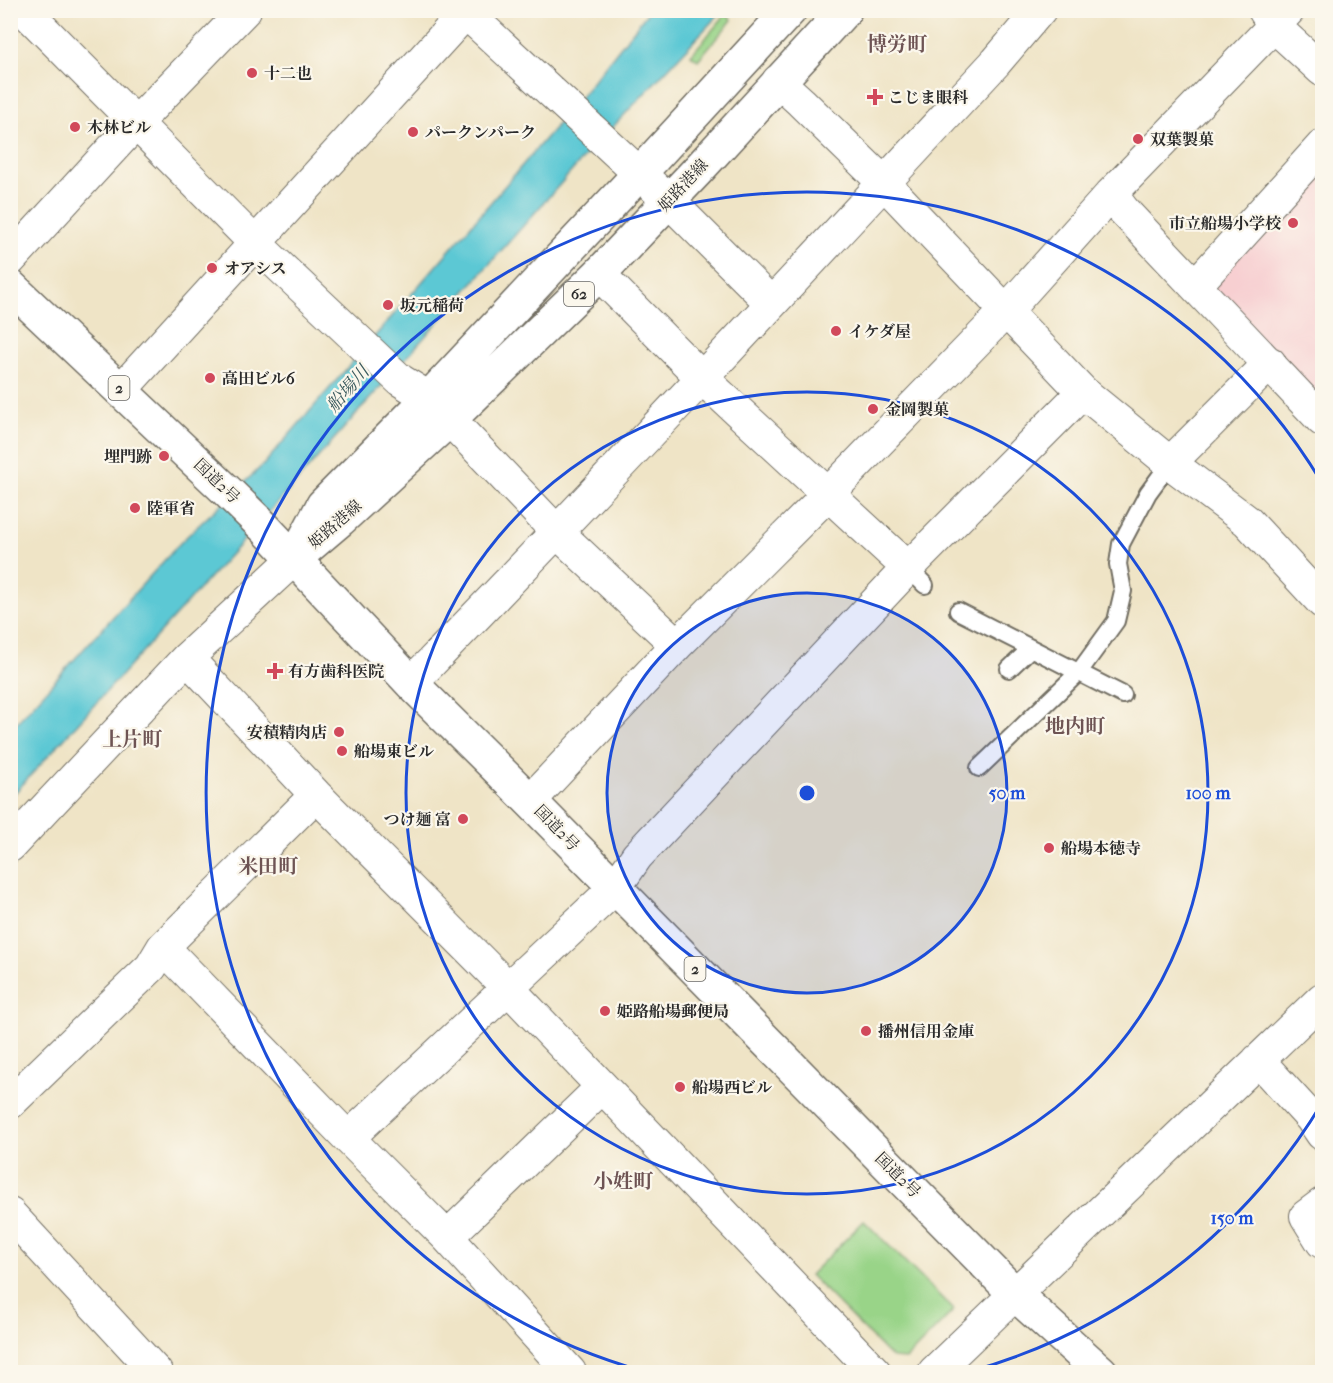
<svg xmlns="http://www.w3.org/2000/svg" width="1333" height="1383" font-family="'IM FELL French Canon','Noto Serif JP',serif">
<rect width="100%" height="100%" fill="#fbf7ec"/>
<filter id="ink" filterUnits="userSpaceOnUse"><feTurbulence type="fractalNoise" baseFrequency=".0167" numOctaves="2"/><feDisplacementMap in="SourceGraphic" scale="12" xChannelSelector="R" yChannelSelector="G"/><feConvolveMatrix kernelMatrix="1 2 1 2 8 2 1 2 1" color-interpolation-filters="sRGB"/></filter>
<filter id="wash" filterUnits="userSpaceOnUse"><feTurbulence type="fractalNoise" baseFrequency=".008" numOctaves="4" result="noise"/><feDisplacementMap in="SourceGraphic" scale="24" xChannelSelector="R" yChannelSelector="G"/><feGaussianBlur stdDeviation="1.35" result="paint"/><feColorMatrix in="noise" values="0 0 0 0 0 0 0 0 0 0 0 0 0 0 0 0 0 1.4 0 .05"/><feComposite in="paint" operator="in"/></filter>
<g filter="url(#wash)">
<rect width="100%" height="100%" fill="#efe4c6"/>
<!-- built -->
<path fill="#f7cfd1" d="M1322,158V412L1204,287Z"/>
<!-- green -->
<path fill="#99d488" stroke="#62805a" stroke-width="1.5" d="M726,14L732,20L698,60L691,55Z
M864,1221L954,1310L906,1359L892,1358L810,1275Z"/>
<!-- water -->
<path fill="#5cc8d4" stroke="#447a80" stroke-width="1.5" d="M649,11H722L578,164L289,490L11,797V729L181,542L264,464L467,230L574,105Z"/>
</g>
<g filter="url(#ink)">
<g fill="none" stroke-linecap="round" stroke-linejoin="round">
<!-- lane casing -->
<g stroke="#706c61" stroke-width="20">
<path id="lane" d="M908,568L925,585
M958,611L1123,695
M1009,669L1031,648
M979,768L1079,672L1116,621L1123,591L1118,564L1121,544L1148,493L1170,463"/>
</g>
<!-- street casing -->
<g stroke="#706c61" stroke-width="34">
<path id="street" d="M24,10L255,243L400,380L429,398L557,532L677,645
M463,10L669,201L771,303
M1264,10L1274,26L1322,70
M778,81L801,102L884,183L1083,392L1170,463L1247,521L1322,602
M1111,194L1124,211L1322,420
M10,260L136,123L245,10
M599,274L702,378L908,568
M1195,286L1322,146
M121,390L468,10
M1170,463L1270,363
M187,658L316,795L508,988L875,1372
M411,683C610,479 803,270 996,62L1040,10
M530,801L677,645L828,494L1006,311L1111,194L1289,10
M10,846L187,658L294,559
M163,947L348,1138L447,1237L570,1372
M1258,1060L1311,1118L1322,1134
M10,1103L151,967L163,947L316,795
M348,1138L615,888L637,856L908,568L1083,392
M1322,1204L1306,1216L1322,1242
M10,1214L156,1372
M447,1237L602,1087
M934,1372L1322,999"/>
</g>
<!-- primary casing -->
<g stroke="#706c61" stroke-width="36">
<path id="primary" d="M305,539L323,505L429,398L639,174L790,10
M294,559L340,520L450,419L599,274L697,171L845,10"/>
</g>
<!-- highway casing -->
<g stroke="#706c61" stroke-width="36">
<path id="highway" d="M10,286L227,491L265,528L411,683L530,801L1016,1295L1101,1372"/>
</g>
<!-- lane -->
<use href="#lane" stroke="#fff" stroke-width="16"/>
<!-- street -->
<use href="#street" stroke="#fff" stroke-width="32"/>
<!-- primary -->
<use href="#primary" stroke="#fff" stroke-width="33"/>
<!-- highway -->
<use href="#highway" stroke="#fff" stroke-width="33"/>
</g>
</g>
<!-- distance rings -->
<circle cx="807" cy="793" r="200" fill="#1d4ed8" fill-opacity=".12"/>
<g fill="none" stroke="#1d4ed8" stroke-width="3">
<circle cx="807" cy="793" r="200"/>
<circle cx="807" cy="793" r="401"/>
<path d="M1322 1103A601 601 0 0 1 968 1372M646 1372A601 601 0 1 1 1322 483"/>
</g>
<!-- markers -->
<g fill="#d1495b" stroke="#fbf7ec" stroke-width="2">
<circle cx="252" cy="73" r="6"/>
<path d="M872 88h6v6h6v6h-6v6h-6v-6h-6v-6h6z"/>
<circle cx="75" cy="127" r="6"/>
<circle cx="413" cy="132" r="6"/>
<circle cx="1138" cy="139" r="6"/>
<circle cx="1293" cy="223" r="6"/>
<circle cx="212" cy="268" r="6"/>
<circle cx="388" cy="305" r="6"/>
<circle cx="836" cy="331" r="6"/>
<circle cx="210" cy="378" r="6"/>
<circle cx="873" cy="409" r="6"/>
<circle cx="164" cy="456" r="6"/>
<circle cx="135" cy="508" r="6"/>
<path d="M272 662h6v6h6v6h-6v6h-6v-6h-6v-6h6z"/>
<circle cx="339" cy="732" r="6"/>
<circle cx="342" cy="751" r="6"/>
<circle cx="463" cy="819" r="6"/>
<circle cx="1049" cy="848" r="6"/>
<circle cx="605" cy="1011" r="6"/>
<circle cx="866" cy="1031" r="6"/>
<circle cx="680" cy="1087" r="6"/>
</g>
<g text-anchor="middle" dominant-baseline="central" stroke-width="4.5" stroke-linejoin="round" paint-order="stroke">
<!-- shield labels -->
<g fill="#fbf7ec" stroke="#696865" stroke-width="1.5">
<rect x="564" y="282" width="30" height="24" rx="4.5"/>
<rect x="108.5" y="376" width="21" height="24" rx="4.5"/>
<rect x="684.5" y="957" width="21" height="24" rx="4.5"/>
</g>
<g font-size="15" font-weight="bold" fill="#2b2b2b">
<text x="579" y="294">62</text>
<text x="119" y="388">2</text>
<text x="695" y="969">2</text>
</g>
<!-- poi labels -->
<g font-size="16" font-weight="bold" fill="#2b2b2b" stroke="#fbf7ec" text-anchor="start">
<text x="264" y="73">十二也</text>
<text x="888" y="97">こじま眼科</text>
<text x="87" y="127">木林ビル</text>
<text x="425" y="132">パークンパーク</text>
<text x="1150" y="139">双葉製菓</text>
<text x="1281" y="223" text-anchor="end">市立船場小学校</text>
<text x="224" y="268">オアシス</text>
<text x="400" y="305">坂元稲荷</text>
<text x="848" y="331">イケダ屋</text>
<text x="222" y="378">高田ビル6</text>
<text x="885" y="409">金岡製菓</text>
<text x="152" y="456" text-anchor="end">埋門跡</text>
<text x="147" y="508">陸軍省</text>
<text x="288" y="671">有方歯科医院</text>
<text x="327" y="732" text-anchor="end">安積精肉店</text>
<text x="354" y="751">船場東ビル</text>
<text x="451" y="819" text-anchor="end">つけ麺 富</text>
<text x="1061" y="848">船場本徳寺</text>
<text x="617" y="1011">姫路船場郵便局</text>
<text x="878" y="1031">播州信用金庫</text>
<text x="692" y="1087">船場西ビル</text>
</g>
<!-- street labels -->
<g font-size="16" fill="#2b2b2b" stroke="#fbf7ec">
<text transform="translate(683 185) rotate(-47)">姫路港線</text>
<text transform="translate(217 481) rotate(44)">国道2号</text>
<text transform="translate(335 524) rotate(-41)">姫路港線</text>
<text transform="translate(557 828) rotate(46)">国道2号</text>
<text transform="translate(898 1175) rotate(45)">国道2号</text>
</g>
<!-- water labels -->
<g font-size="18" font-style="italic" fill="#3a5a5e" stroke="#fbf7ec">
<text transform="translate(348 389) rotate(-49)">船場川</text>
</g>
<!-- quarter labels -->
<g font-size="20" font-weight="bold" fill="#6e5454" stroke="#fbf7ec">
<text x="897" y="44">博労町</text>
<text x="1075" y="726">地内町</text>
<text x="132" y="739">上片町</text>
<text x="268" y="866">米田町</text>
<text x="623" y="1181">小姓町</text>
</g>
</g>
<circle cx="807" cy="793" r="9" fill="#1d4ed8" stroke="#fbf7ec" stroke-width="3"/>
<g font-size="18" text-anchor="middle" font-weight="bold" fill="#1d4ed8" stroke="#fbf7ec" stroke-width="4.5" stroke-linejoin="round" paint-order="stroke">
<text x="1007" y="799">50 m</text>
<text x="1208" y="799">100 m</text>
<text x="1232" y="1224">150 m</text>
</g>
<!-- margin -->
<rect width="1333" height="1383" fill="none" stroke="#fbf7ec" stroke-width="36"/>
</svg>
